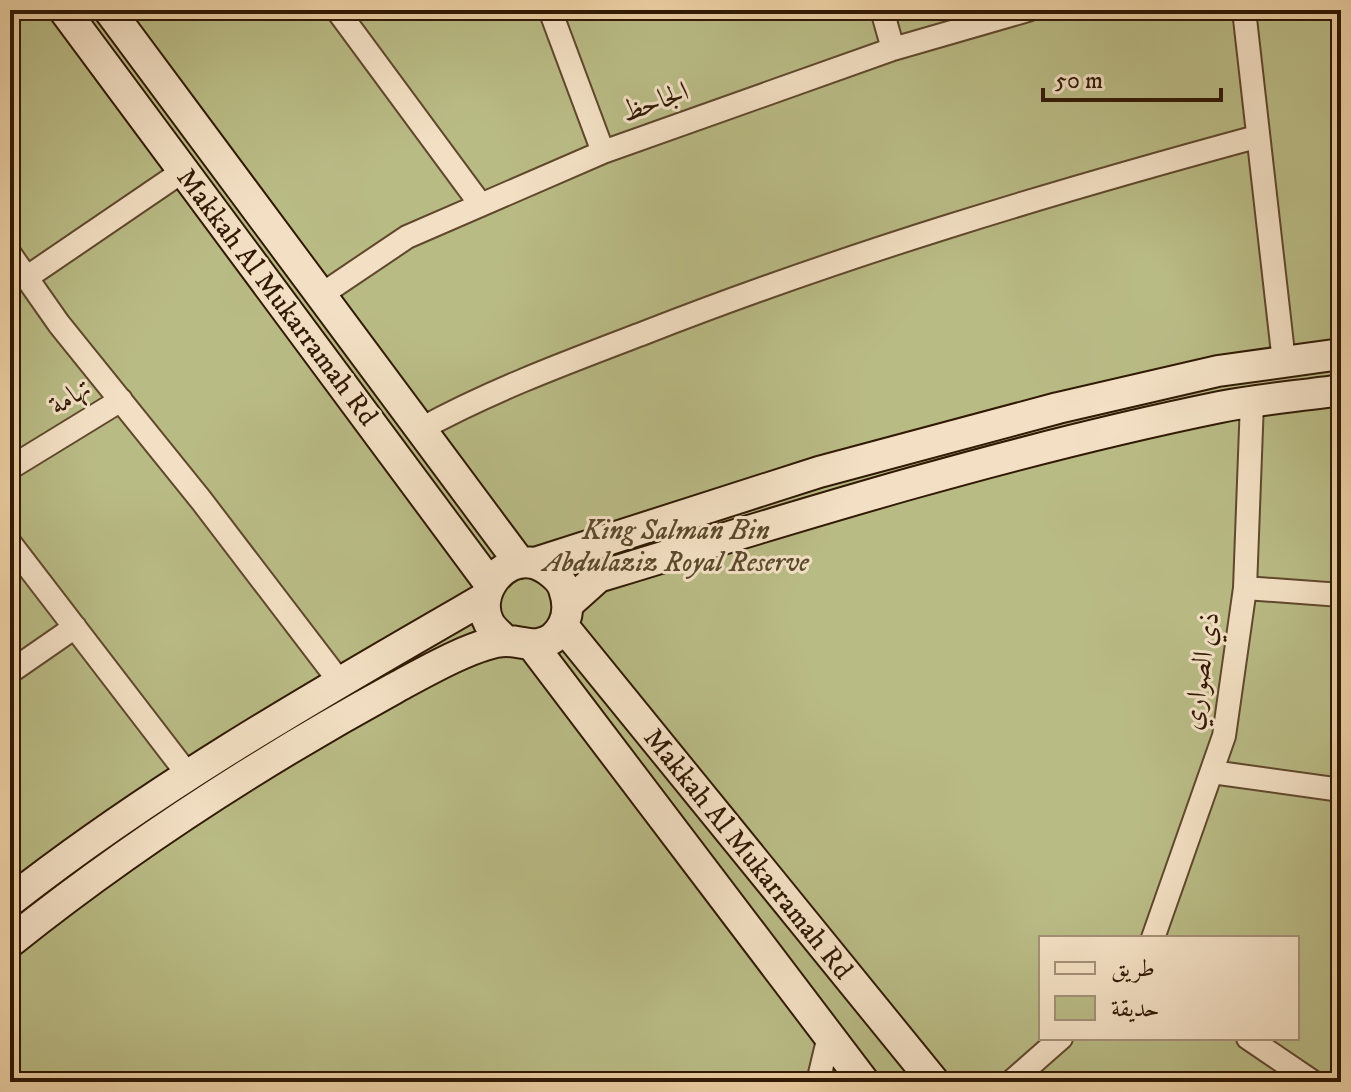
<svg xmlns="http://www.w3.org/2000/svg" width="1351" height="1092" font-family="'IM FELL DW Pica',Amiri,serif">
<rect width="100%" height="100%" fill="#ecd0a4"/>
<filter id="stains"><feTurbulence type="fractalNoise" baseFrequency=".0025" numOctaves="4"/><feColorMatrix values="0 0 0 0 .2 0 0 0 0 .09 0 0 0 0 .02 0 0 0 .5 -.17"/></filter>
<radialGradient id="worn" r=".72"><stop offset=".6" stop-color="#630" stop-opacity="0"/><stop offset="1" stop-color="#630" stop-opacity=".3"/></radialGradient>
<!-- green -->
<path fill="#b9bb85" stroke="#756a45" stroke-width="2" fill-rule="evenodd" d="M10,10H1341V1082H10ZM1041,938H1297V1038H1041Z"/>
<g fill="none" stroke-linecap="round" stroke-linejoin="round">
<!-- street casing -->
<g stroke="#60472d" stroke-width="26">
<path id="street" d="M337,10L481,205
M550,10L603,152
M882,10L893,49
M1244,10L1284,362
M10,254L59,324L201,500L340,682
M26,278L183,171
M321,295L407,237L603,152L893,49L1028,10
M421,429C492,390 568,362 644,333C843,255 1050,193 1256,137
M10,468L121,400
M10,543L189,776
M1245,588L1341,595
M10,672L75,627
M1212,772L1341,790
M1153,938L1224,736L1245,588L1252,402
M1248,1038L1313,1082
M818,1082L829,1036
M1011,1082L1061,1038"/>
</g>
<!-- secondary casing -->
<g stroke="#311905" stroke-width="34">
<path id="secondary" d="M64,10L490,584
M109,10L520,563
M535,563L819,472L1058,408L1218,371L1341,354
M569,603L598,577C803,514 1010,450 1220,407C1260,399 1301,396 1341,390
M563,626L934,1082
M533,646L864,1082
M10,901C158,785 322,692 485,598
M10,942C130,846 260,762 395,688C421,674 478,641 506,641C524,641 536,650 553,638C568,625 570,606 564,589C561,578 545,566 533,563C502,556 474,595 489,623C492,629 500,635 505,641"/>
</g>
<!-- street -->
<use href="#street" stroke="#f3e0c4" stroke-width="22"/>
<!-- secondary -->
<use href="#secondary" stroke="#f3e0c4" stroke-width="30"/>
</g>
<g text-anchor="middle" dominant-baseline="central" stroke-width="6" stroke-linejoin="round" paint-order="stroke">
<!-- street labels -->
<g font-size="28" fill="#311905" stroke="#f3e0c4">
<text transform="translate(655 102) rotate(-20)">الجاحظ</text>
<text transform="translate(277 297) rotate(53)">Makkah Al Mukarramah Rd</text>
<text transform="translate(70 397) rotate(-32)">تهامة</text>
<text transform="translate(1201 671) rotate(-81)">ذي الصواري</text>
<text transform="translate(748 854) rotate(51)">Makkah Al Mukarramah Rd</text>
</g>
<!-- park labels -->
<g font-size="28" font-style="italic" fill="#5a4a2b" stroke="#f3e0c4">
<text x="676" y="530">King Salman Bin<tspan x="676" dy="32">Abdulaziz Royal Reserve</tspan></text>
</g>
</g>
<!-- margin -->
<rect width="1351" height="1092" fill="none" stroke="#ecd0a4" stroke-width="40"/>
<rect x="12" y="12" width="1327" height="1068" fill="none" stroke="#311905" stroke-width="4"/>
<rect x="20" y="20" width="1311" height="1052" fill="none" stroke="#311905" stroke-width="2"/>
<!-- legend -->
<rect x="1039" y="936" width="260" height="104" fill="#f3e0c4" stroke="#a59078" stroke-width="2"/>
<rect x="1055" y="962" width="40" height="12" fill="#f3e0c4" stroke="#a59078" stroke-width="2"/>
<text x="1111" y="976" font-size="24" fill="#311905">طريق</text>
<rect x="1055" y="996" width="40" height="24" fill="#b9bb85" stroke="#a59078" stroke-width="2"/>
<text x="1111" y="1016" font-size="24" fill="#311905">حديقة</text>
<!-- scale -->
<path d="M1043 88v12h178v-12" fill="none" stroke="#311905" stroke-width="4"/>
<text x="1055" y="88" font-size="24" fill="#311905" stroke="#f3e0c4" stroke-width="6" paint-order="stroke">50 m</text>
<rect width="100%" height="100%" filter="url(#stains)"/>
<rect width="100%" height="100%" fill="url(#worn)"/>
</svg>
